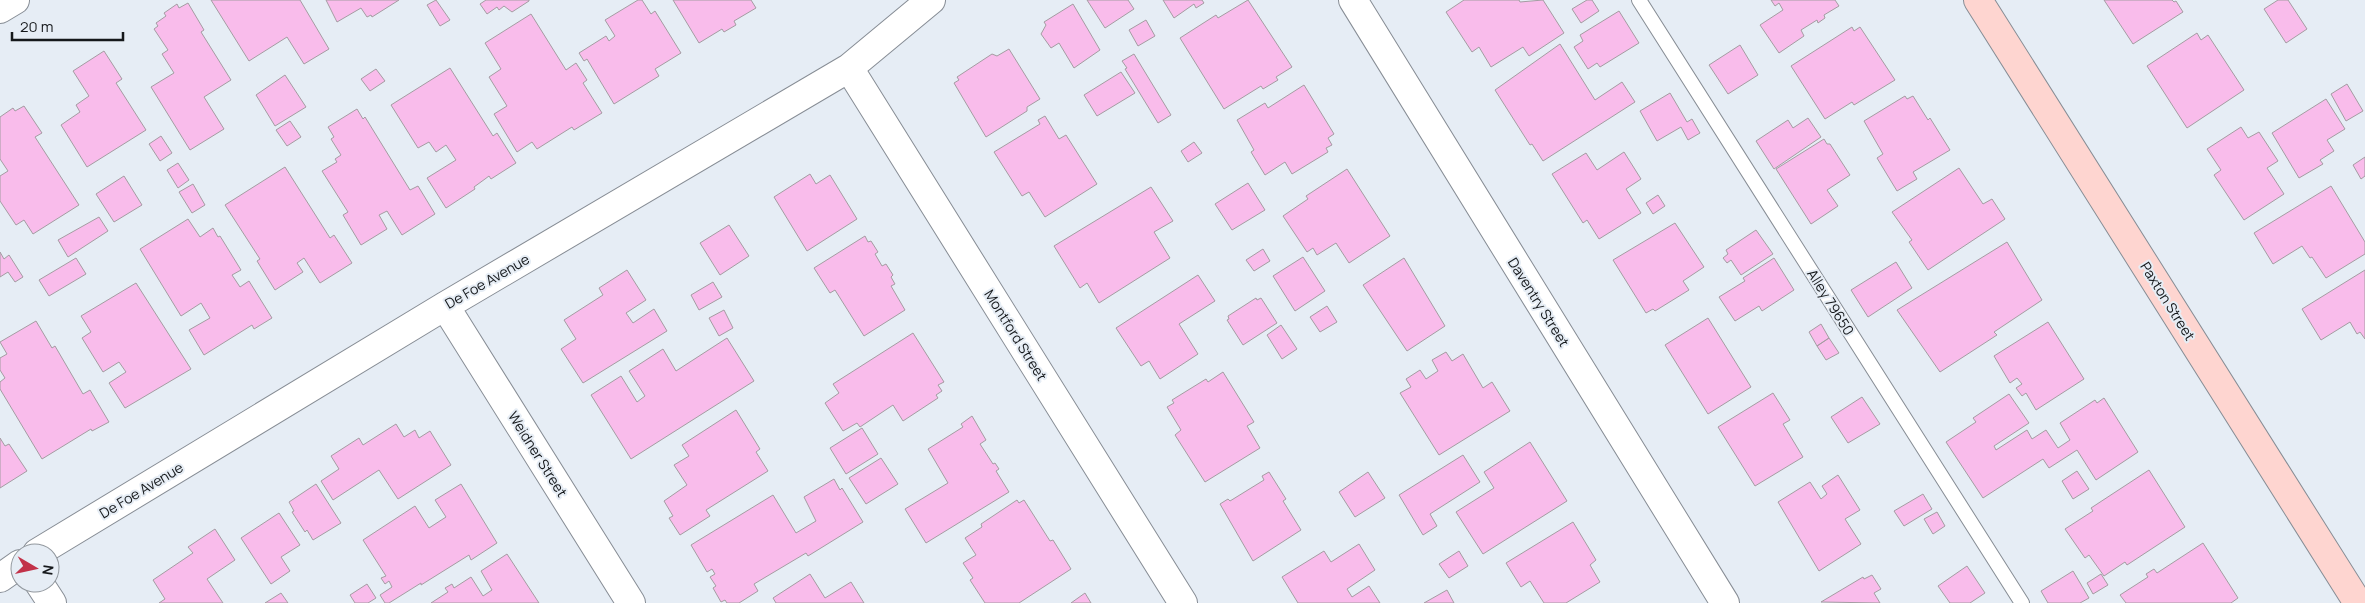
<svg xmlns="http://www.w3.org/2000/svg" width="2365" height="603" font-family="Manrope,sans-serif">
<rect width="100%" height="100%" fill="#e6edf5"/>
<!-- building -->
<path fill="#f9bceb" stroke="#a49ca2" d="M211,0H300L329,49L304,64L287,37L249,61Z
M326,0H399L372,17L371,15L367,17L361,8L337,22Z
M436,0L450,20L440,26L427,5Z
M486,0H529V1L512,12L504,6L499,10L497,7L487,14L480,4Z
M638,0H642L651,14L655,11L681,53L655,69L659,76L614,104L587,59L584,61L579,53L606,36L609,41L615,36L605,20Z
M673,0H751L756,8L734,21L736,25L724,32L722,29L699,43Z
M1087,0H1128L1134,9L1105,28Z
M1163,0H1202L1204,3L1196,8L1194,4L1174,18Z
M1248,0L1292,67L1276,77L1278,80L1263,89L1261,86L1224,109L1180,38L1216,15L1218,18Z
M1464,0H1519L1520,2L1543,0L1564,33L1529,56L1523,47L1491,67L1479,47L1472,52L1446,12Z
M1587,0H1592L1599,11L1581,23L1572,9Z
M1771,0H1835L1839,6L1824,15L1825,18L1818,23L1817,20L1801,30L1804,36L1779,53L1760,25L1783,10L1779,3L1775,6Z
M2104,0H2172L2174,2L2176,1L2183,12L2133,44Z
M2278,0H2288L2307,29L2286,43L2264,9Z
M188,3L204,30L201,32L231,80L204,97L224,129L190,150L151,87L174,73L162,54L168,50L154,29L158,26L156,23L166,16L164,13L177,4L179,8Z
M1073,4L1100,50L1074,68L1059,43L1051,48L1041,34L1046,25L1044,22Z
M1619,11L1639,43L1600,67L1597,63L1588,69L1574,47L1583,41L1580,35Z
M531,14L566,70L576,63L587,80L583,83L602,113L574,130L572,127L537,149L532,142L517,152L494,114L507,106L489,77L501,69L485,43Z
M1146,20L1155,36L1138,46L1129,30Z
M1852,27L1854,31L1860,27L1895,80L1854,105L1852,102L1825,119L1791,66Z
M2197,33L2201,40L2208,35L2244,90L2187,128L2147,66Z
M1560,44L1595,100L1622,82L1635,102L1543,161L1532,144L1530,145L1495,90Z
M1740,45L1758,75L1728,94L1709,65Z
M1009,49L1040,99L1027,107V111L986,137L954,83L959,80L957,77L992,54L997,56Z
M104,51L122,79L116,83L146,130L87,167L61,125L80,112L76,105L89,96L73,71Z
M1134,54L1171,115L1158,123L1125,69L1127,68L1122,61Z
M450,68L493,136L497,133L516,163L491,179L489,176L485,179L474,187L475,189L446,208L427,178L456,160L446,145L436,152L429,142L418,148L391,105Z
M376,69L385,81L370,91L361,79Z
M1121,72L1135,93L1097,116L1084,95Z
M285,75L306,107L275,126L256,95Z
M2347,84L2363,111L2346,121L2331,94Z
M1304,85L1334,134L1328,138L1332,145L1326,148L1328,152L1292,174L1285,162L1265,175L1251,152L1254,150L1237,120L1265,103L1268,108Z
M1670,93L1687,122L1692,119L1700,133L1688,140L1681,127L1657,141L1640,111Z
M1905,96L1907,99L1913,96L1928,120L1930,118L1950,150L1913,172L1917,179L1897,191L1877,158L1883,154L1864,121Z
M2326,99L2345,129L2327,140L2334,151L2320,160L2323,164L2299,178L2272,133Z
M24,106L42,133L35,137L79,205L33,234L24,220L16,225L0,201V176L8,171L0,159V117L13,108L15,111Z
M357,109L363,119L365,117L410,190L418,186L435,214L402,235L387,211L379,215L387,229L361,245L343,215L348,212L322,171L337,162L335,159L341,155L331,139L334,137L328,127Z
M1045,116L1059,139L1066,135L1097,184L1045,217L1029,192L1022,196L994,152L1040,124L1038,120Z
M1808,118L1821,137L1774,169L1756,141L1788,120L1793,128Z
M290,121L301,137L287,146L276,130Z
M2241,127L2248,138L2259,132L2278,161L2267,168L2284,194L2244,220L2214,175L2221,170L2207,149Z
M161,136L172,153L160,161L149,144Z
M1824,139L1827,144H1830L1850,175L1827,190L1838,206L1811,224L1776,169Z
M1194,142L1202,153L1188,162L1181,151Z
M1624,152L1641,179L1626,189L1641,213L1599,239L1587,220L1583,223L1552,174L1586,153L1597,170Z
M2365,157V176L2361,179L2353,165Z
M178,163L189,180L178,188L167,170Z
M285,167L330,238L334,235L352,263L320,283L304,258L297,263L303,272L275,290L257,261L260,259L225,205Z
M1959,168L1983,204L1992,199L2005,219L1928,270L1909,242L1912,240L1892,212Z
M1347,169L1390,236L1349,263L1336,243L1317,255L1313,248L1307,252L1283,216L1308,199L1306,196Z
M810,174L816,184L830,175L857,219L807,251L774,197Z
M124,176L142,205L114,222L96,194Z
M1248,183L1265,210L1232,230L1215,204Z
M193,184L205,205L192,213L179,192Z
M2331,186L2365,242V254L2326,278L2312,257L2310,258L2302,246L2273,264L2254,233Z
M1151,187L1173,221L1154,232L1170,258L1099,303L1087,283L1080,288L1054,246Z
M1658,195L1665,206L1653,214L1646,203Z
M99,217L108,231L68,257L58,240Z
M188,219L200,237L213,228L218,237L220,236L241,270L232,275L240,287L249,281L272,318L254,329L252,325L204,355L189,330L210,318L201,303L181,316L140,249Z
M1675,223L1704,267L1683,281L1689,290L1655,311L1653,309L1646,313L1613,260Z
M729,225L749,256L720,275L700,243Z
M1756,230L1773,254L1741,275L1731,260L1727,263L1723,258L1728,254L1726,250Z
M865,236L868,242L871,241L878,252L875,254L882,266L886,264L893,275L891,277L895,284L891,286L905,310L864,336L835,290L830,293L814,268Z
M2007,242L2042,300L1994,332L1997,335L1940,372L1897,310Z
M1263,249L1270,261L1254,271L1246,260Z
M0,252L4,259L9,255L23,277L15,282L8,272L0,277Z
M1303,257L1325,291L1295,311L1273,276Z
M76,258L86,274L49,296L39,280Z
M1404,258L1445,326L1407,351L1363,285Z
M1774,258L1794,290L1762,311L1759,306L1735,321L1719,297L1745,281L1743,278Z
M1896,262L1912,288L1868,317L1851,290Z
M627,270L646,300L626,313L633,323L654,309L667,331L583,383L561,349L576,339L564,320L603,295L599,288Z
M2365,270V339L2360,332L2357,334L2350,322L2321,340L2302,309Z
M1198,275L1215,301L1179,324L1198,354L1160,379L1149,361L1141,366L1116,328Z
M713,282L722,297L699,310L691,295Z
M136,283L191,369L125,408L109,383L126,372L119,362L103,372L82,338L91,332L81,316Z
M1256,298L1257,300L1261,298L1277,323L1243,345L1227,320L1229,319L1228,316Z
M1327,306L1337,322L1320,332L1310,317Z
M724,310L733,328L719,336L709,318Z
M1708,318L1751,387L1708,414L1665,345Z
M36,321L52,348L55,346L83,394L90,390L109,422L92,431L91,429L42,459L0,389V382L5,378L0,370V358L7,354L0,342Z
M2048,322L2084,379L2036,410L2026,393L2022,396L2016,388L2022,384L2017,378L2010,383L1994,356Z
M1821,324L1829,338L1817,346L1809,332Z
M1281,325L1297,349L1282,359L1267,335Z
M913,333L944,382L938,385L942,391L936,395L938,398L903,421L893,405L860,427L857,423L843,431L825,403L839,393L833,384Z
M727,338L754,381L631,459L591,395L621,376L637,402L645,396L629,371L663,349L676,371Z
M1829,338L1839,353L1826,360L1817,346Z
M1446,352L1452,361L1463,354L1483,388L1492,382L1510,411L1439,455L1400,393L1411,387L1406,379L1420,370L1426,379L1438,371L1432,360Z
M1223,372L1254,422L1247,426L1260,448L1205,482L1175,435L1181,430L1167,407L1174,403L1172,400L1206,379L1208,382Z
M1773,393L1790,420L1783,424L1803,457L1755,486L1718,427Z
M2009,394L2029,423L1994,446L1996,450L2027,430L2032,439L2046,430L2058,448L2070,440L2060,423L2095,400L2097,403L2104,398L2138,452L2096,480L2077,450L2049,468L2043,459L1983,498L1946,442L1976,422L1973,418Z
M1862,397L1880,424L1848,443L1831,417Z
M736,410L760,449L756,452L768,471L706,510L710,516L680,535L669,518L673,516L664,501L687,485L674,465L689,456L682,445Z
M972,416L986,440L980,444L993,464L995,463L999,469L996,471L1009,492L926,543L905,509L948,483L928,449L963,427L961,424Z
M396,424L404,437L415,430L419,438L430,431L451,465L398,499L379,470L333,500L321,481L339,469L331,456L359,438L363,445Z
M862,428L878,454L846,474L830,448Z
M0,438L5,446L9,444L27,471L0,488Z
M1530,442L1567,501L1483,554L1456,512L1494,488L1484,472Z
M1463,455L1480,482L1430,514L1437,526L1423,535L1399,495Z
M881,458L898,484L866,504L849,478Z
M2149,470L2185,527L2127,565L2125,562L2104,576L2089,555L2085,558L2065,529L2093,511L2091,508Z
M2077,471L2089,489L2073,499L2062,481Z
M1269,472L1286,499L1283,501L1301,530L1253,561L1220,504L1228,499L1230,501L1264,480L1262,476Z
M1368,472L1385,498L1355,517L1339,492Z
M1838,475L1860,510L1845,519L1861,544L1819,571L1778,502L1810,482L1821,499L1827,494L1822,486Z
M834,479L840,490L842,488L863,522L808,556L806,553L754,584L758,591L739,603H727L725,600L721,602L713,588L716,586L710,577L715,574L712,569L707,572L691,545L773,495L796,533L816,521L804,497Z
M316,484L341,523L313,540L307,530L305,532L292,512L294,511L289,502Z
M461,484L497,543L471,560L469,555L421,585V583L389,603H385L380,595L392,587L389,581L385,584L381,578L386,576L363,540L415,506L429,528L446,517L435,500Z
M1923,494L1932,509L1904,526L1894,511Z
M1017,500L1019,503L1024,500L1050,541L1053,540L1071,569L1019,603H985L970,580L973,578L963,563L976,555L965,538L982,527L981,524Z
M1937,512L1945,526L1933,534L1924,519Z
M279,513L300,545L281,557L290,571L271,584L241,538Z
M1573,522L1596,560L1590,565L1600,582L1566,603H1544L1530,581L1521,587L1506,563Z
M215,529L235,560L207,579L223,603H159L165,599L153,580L193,553L188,547Z
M2203,543L2238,598L2231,603H2126L2120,595L2148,577L2146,574L2154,569L2157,573Z
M1359,544L1375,570L1347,589L1352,597L1369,586L1380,603H1298L1282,577L1324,551L1331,562Z
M1459,551L1468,566L1449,578L1439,564Z
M507,554L539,603H431L448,592L445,588L452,584L454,588L471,577L483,596L492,590L481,571Z
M1967,566L1985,593L1970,603H1950L1938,586Z
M2073,571L2089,598L2080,603H2048L2041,591Z
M810,574L825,598L851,582L864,603H776L773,598Z
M2101,574L2108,585L2093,594L2087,583Z
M1872,575L1881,589L1874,593L1880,603L1821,602L1863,577L1864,579Z
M367,584L376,598L368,603H355L350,595Z
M1447,590L1454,603H1424Z
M281,593L288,603H265Z
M1085,593L1091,603H1071Z"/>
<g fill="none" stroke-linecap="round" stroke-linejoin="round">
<!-- service casing -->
<g stroke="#878d95" stroke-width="16">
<path id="service" d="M1639,0L2022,603"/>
</g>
<!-- minor casing -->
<g stroke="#878d95" stroke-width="30">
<path id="minor" d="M1353,0L1725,603
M0,9L15,0
M849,68L1183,603
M445,306L631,603
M37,553L445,306L849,68L931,0
M0,578L20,564
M39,583L52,603"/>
</g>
<!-- secondary casing -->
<g stroke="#878d95" stroke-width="30">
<path id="secondary" d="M1978,0L2358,603"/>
</g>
<!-- service -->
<use href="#service" stroke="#fff" stroke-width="14"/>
<!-- minor -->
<use href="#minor" stroke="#fff" stroke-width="28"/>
<!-- secondary -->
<use href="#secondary" stroke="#fed5d0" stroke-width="28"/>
</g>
<g text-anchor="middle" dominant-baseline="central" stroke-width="4" stroke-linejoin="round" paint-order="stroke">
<!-- street labels -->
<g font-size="14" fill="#15181b" stroke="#e6edf5">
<text transform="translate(487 281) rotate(-30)">De Foe Avenue</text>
<text transform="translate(2168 301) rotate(58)">Paxton Street</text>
<text transform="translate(1539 302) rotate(58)">Daventry Street</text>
<text transform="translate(1831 302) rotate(58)">Alley 79650</text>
<text transform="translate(1016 335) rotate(58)">Montford Street</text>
<text transform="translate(538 454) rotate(58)">Weidner Street</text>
<text transform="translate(141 490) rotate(-31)">De Foe Avenue</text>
</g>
</g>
<!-- north arrow -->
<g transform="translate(35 568) rotate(99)"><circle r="24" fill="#e6edf5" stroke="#92989e"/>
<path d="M0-4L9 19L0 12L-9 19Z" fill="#c23249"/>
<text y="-8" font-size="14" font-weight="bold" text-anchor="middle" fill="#15181b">N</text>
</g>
<!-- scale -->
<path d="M12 32v8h111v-8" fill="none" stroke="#15181b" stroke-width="2.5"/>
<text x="20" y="32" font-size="15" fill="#15181b" stroke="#e6edf5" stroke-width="4" paint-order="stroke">20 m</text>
</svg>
